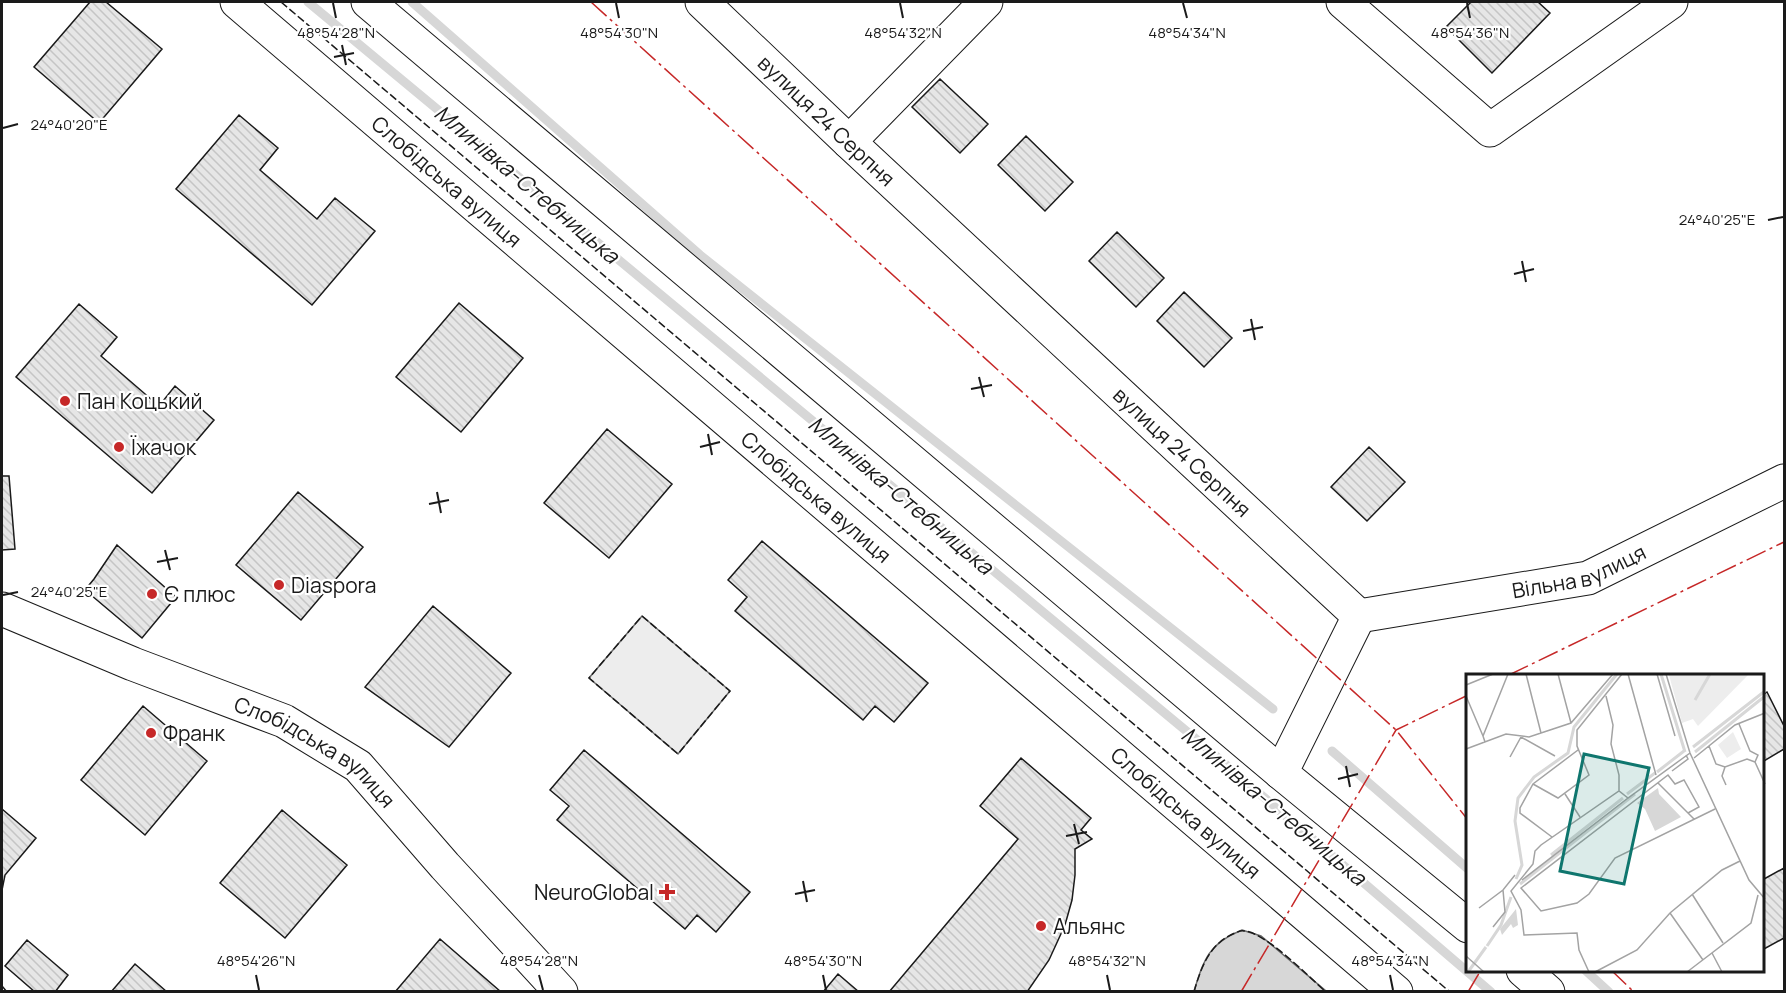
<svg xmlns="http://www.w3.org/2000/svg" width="1786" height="993" font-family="Manrope,sans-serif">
<defs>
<pattern id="building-back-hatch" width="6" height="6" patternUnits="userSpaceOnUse" patternTransform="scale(1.5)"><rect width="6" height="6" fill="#e6e6e6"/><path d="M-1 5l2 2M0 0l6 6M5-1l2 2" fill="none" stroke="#c5c5c5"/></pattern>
</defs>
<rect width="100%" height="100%" fill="#fff"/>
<!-- built -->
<path fill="#ededed" stroke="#6a6a6a" stroke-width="1.5" d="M642,616L730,691L678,754L589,678Z"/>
<!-- water -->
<path fill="#d7d7d7" stroke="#6a6a6a" stroke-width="1.5" d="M1242,930L1261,936L1326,991H1194C1204,959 1209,943 1242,930Z"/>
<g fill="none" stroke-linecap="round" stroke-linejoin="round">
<!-- stream -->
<path stroke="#d7d7d7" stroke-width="9" d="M308,2L1196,739L1491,992
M412,2L700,255L1273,709
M1332,751L1468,869
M1585,970L1609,992"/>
</g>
<!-- building -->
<path fill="url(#building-back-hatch)" stroke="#1a1a1a" stroke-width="1.5" d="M90,2H106L162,49L99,123L34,67Z
M1471,2H1538L1550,13L1492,73L1446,27Z
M940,79L988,124L960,153L912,107Z
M239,115L278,148L260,170L317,219L335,198L375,231L312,305L176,189Z
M1026,136L1073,182L1045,211L998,165Z
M1117,232L1164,278L1136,307L1089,261Z
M1184,292L1232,338L1204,367L1157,321Z
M459,303L523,358L461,432L396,377Z
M79,304L117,337L101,356L159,406L175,386L214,420L152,493L16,377Z
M607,429L672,484L609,558L544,503Z
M1369,447L1405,482L1367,521L1331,487Z
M2,476H9L15,549L2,550Z
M298,492L363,547L301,620L236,565Z
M762,541L928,683L894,722L875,706L863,720L735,611L747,597L728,580Z
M117,545L176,597L142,638L85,590L94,579Z
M433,606L511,673L449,747L365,687Z
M1767,692L1784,726V749L1764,761V694Z
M143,706L207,761L145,835L81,780Z
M584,750L750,892L716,932L697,915L685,929L557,820L569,806L550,790Z
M1021,758L1091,818L1081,830L1092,839L1075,849V875L1072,900L1065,925L1049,960L1027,992H889L1018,839L980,806Z
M2,809L36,838L5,875L2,890Z
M282,810L347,865L285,938L220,883Z
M1784,868V938L1764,949V879Z
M440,939L501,992H395Z
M27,940L68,975L55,992H35L5,966Z
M135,964L167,992H111Z
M838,974L859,992H823Z"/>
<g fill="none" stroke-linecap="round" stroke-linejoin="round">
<!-- minor casing -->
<g stroke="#1a1a1a" stroke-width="35">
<g id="minor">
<path id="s1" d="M237,2L1396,992"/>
<path d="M368,2L1281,773"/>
<path id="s2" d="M702,2L849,142L1359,616L1281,773L1468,926"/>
<path d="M1343,2L1490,130L1671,2"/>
<path d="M849,142L986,2"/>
<path id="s3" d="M2,609L133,664L284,721L358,766L445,866L561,992"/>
<path id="s4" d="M1359,616L1588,578L1784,481"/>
<path d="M1523,970L1548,992"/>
</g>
</g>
<!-- minor -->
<use href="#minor" stroke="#fff" stroke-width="33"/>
<!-- fence -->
<path stroke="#1a1a1a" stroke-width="1.5" stroke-dasharray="8 3" stroke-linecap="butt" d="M281,2L1450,992
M642,616L730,691L678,754L589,678Z
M2,986L7,992
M1194,992C1201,967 1210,943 1235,933C1238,932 1241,930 1244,931C1265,932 1308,976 1326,992"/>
<!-- power -->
<path stroke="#c62828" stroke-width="1.5" stroke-dasharray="21 4.5 3 4.5" stroke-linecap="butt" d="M591,2L1396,730L1468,820
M1509,675L1784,542
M1611,970L1634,992
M1241,992L1396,730L1468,695
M1468,992L1481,970"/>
</g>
<!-- ticks -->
<path fill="none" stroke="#1a1a1a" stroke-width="2" d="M333,3L336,18M616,3L619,18M900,3L903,18M1183,3L1187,18M1467,3L1470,18M342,45L346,65M334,57L354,53M3,128L18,124M1768,220L1783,217M1522,261L1526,282M1514,274L1534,269M1251,319L1255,340M1243,331L1263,327M979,377L984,397M971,389L992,385M708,434L712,455M700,447L720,442M437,492L441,513M429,504L449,500M165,550L170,570M157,562L178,558M3,595L18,592M1346,766L1350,787M1338,779L1358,774M1074,824L1079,844M1066,836L1087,832M803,881L807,902M795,894L815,890M256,975L259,990M539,975L543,990M823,975L826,990M1107,975L1110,990M1390,975L1393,990"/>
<!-- markers -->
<g fill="#c62828" stroke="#fff" stroke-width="2">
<circle cx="65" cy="401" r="6"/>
<circle cx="119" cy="447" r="6"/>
<circle cx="279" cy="585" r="6"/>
<circle cx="152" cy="594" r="6"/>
<circle cx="151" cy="733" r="6"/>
<path d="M664 883h6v6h6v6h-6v6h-6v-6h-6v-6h6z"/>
<circle cx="1041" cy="926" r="6"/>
</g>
<g text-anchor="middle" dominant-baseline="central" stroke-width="4.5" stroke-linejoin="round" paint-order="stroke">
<!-- street labels -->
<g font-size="21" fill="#1a1a1a" stroke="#fff">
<text stroke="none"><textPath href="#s2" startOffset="172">вулиця 24 Серпня</textPath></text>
<text stroke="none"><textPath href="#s1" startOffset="276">Слобідська вулиця</textPath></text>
<text stroke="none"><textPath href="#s2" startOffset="658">вулиця 24 Серпня</textPath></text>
<text stroke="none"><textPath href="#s1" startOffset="762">Слобідська вулиця</textPath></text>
<text stroke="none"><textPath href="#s4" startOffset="225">Вільна вулиця</textPath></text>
<text stroke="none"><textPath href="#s3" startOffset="346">Слобідська вулиця</textPath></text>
<text stroke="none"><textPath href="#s1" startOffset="1248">Слобідська вулиця</textPath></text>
</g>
<!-- poi labels -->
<g font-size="21" fill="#1a1a1a" stroke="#fff" text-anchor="start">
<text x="77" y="401">Пан Коцький</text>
<text x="131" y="447">Їжачок</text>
<text x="291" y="585">Diaspora</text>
<text x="164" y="594">Є плюс</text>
<text x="163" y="733">Франк</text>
<text x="654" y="892" text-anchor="end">NeuroGlobal</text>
<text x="1053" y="926">Альянс</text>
</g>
<!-- water labels -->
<g font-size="22" font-style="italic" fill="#1a1a1a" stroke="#fff">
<text transform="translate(527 184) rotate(40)">Млинівка-Стебницька</text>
<text transform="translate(901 495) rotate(40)">Млинівка-Стебницька</text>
<text transform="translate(1274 806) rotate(40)">Млинівка-Стебницька</text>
</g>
</g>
<!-- overview -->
<g transform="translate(1466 674)">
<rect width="298" height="298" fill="#fff"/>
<path d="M267,58L275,75L261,84L252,71Z" fill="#ededed"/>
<path d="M283,0L232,52L227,45L216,49L203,1Z" fill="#ededed"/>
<path d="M192,114L193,120L215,143L189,157L179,135L171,129ZM50,235L52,251L47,254L45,250L36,261L34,255Z" fill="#d7d7d7"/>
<path fill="none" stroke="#d7d7d7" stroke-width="3" d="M195,0L219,78M229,26L244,0M227,73L299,17M229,78L299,22M191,98L218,77M161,120L189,99M85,181L157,124M50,205L56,191L49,147L52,124L68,103L102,79L108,53L151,0M54,210L169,120M21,272L35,251L45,223M2,298L20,273"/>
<path fill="none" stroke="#a3a3a3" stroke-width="1.5" d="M60,0L75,59M92,0L105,49M162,0L190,101M191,0L209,62M200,0L224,79L283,206L299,225M0,11L27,0M0,22L17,62M140,22L147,51L145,70L153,101V117M273,50L284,77L292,81L289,88L299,110M19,68L17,62L42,0M243,72L250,90L259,93L281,85L289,88M0,75L40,60L63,63L105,49L147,0M44,83L55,63L89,82M228,84L269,51L299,39M259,93L256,102L260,111M206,97L222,85L220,81M192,109L228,145M67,110L92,124L123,101L111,72V56L156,0M99,120L114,143M222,139L233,133L218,106L209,110L202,101L55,214L75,237L111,229L123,220L149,184L249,135M86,163L54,139V134L67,110L112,76M56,206L162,124M226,220L257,269M13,234L37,216L49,201M204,239L237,286M27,253L39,238L37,216M246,279L256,298M0,282L18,298M123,298L113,276L111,259L58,261L55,236L45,217L67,190L69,177L75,171L153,117L162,124L224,79M129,298L171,276L204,239L256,196L274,187M221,298L285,249L292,221"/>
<path fill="#0f766e" fill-opacity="0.15" stroke="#0f766e" stroke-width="3" d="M118,80L183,94L158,210L94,197Z"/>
<rect width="298" height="298" fill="none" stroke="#1a1a1a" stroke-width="3"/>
</g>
<g font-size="15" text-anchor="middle" fill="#1a1a1a" stroke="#fff" stroke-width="4.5" stroke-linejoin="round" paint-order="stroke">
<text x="336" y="38">48°54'28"N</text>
<text x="619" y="38">48°54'30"N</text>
<text x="903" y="38">48°54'32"N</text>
<text x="1187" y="38">48°54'34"N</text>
<text x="1470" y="38">48°54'36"N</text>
<text x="69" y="130">24°40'20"E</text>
<text x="1717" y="225">24°40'25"E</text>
<text x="69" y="597">24°40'25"E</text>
<text x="256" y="966">48°54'26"N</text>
<text x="539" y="966">48°54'28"N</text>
<text x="823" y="966">48°54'30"N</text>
<text x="1107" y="966">48°54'32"N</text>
<text x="1390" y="966">48°54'34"N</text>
</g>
<!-- border -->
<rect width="1786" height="993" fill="none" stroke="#1a1a1a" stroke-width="6"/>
</svg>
